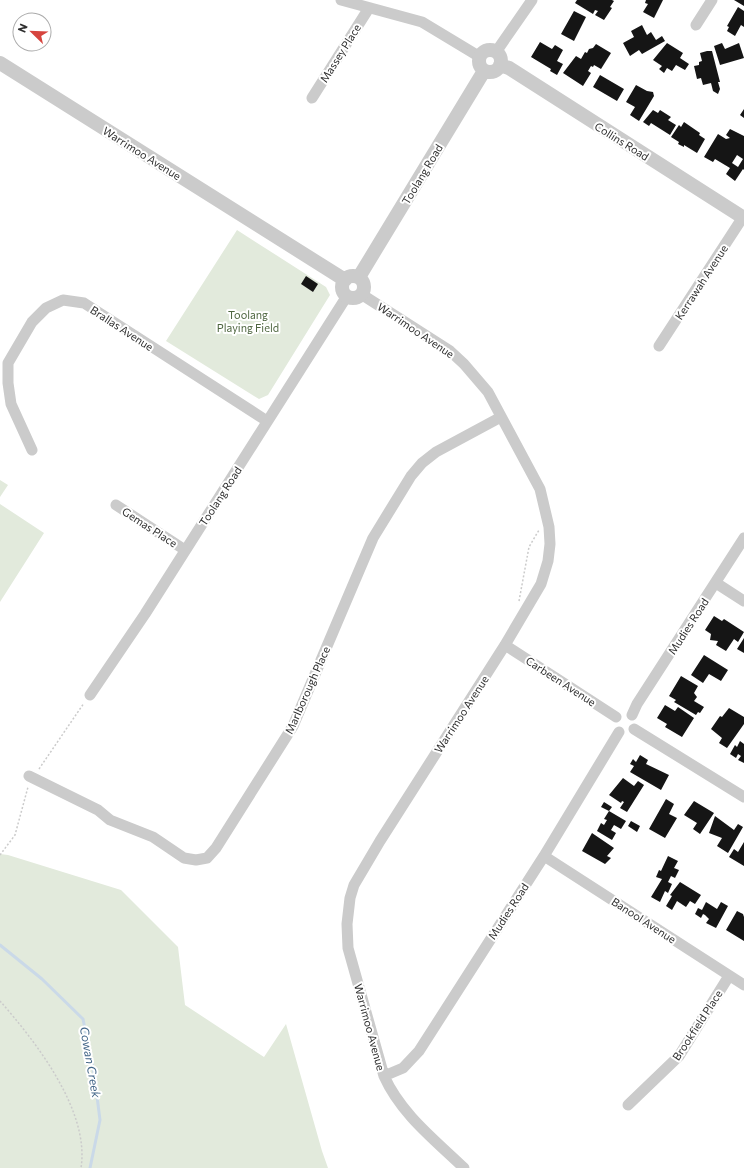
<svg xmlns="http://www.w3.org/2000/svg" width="744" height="1168" font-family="Commissioner,sans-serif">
<rect width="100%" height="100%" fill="#fff"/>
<!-- green -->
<path fill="#e2eadc" d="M237,230L326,287L330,295L268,395L259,399L166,341Z
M0,480L8,485L0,497Z
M0,504L44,533L0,602Z
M0,854L8,855L121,890L178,947L185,1005L264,1057L286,1024L322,1151L328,1168H0Z"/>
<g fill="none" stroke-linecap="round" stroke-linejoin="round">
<!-- stream -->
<path stroke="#cad9e8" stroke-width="3" d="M0,945L42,979L83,1019L94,1073L100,1120L90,1168"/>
</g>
<!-- building -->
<path fill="#151515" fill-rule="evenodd" d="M577,0H612L614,1L610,7L612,8L604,20L595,15L598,11L595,10L593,14L575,3Z
M646,0H663L654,18L643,12L648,4L645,3Z
M734,0H744V6Z
M738,7L744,11V27L741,25L735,36L727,31L729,27L727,26Z
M574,11L586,17L574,41L561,34Z
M642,25L647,35L651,32L656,40L662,36L665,41L642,54L639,50L630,56L623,43L634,37L631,31Z
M540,42L552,49L555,45L563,50L557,61L563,64L557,75L550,71L551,69L531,57Z
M667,43L683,53L680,58L689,64L685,70L676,65L672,71L667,68L664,73L659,69L662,66L653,60Z
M722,43L725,49L739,43L744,58L720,65L714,46Z
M596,44L611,53L601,69L594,65L593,67L591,66L588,71L591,73L583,86L563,73L576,56L581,59L585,52L587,53L589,49L593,48Z
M707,51H712L720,82H718L720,89L718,94L713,91L711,83L703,85L701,78L697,79L694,66L699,65V62L702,61L700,53Z
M600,75L624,89L617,101L593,87Z
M636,85L647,91L653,92L654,96L639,121L630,115L635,107L626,102Z
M744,109V118L740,115Z
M653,110L658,113L660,110L671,117L668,120L676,125L670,135L651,123L649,126L643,122Z
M684,122L700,133L699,135L705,139L697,153L684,145V147L678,144L679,142L671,137L679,125L681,127Z
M730,129L744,136V170L743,169L735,181L726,174L730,168L715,159L713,162L704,157L718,134L726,139L730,138L726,135ZM737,155L743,159L738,167L732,163Z
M306,276L318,284L313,292L301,284Z
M714,616L722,621L724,619L744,632L738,642L734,639L726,651L716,645L718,641L710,640L711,634L705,630Z
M744,638V653L737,649Z
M704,655L728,670L721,681L709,674L703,683L691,675Z
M681,676L698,686L694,693L697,697L694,701L704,707L700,713L698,712L696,715L674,702L676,700L669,696Z
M665,705L675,711L678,707L694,718L682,737L665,727L667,724L657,718Z
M729,708L744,717V724L727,748L719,743L722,738L711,729L720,716L722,717Z
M740,741L744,744V763L738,760L741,756L738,754L736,758L730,754L735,745L737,747Z
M640,755L648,760L646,764L669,775L661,790L630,772L634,766L630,764L633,759L636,762Z
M623,778L634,786L638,781L644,785L627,812L620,808L624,802L622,801L621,803L609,795Z
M666,799L674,804L669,814L677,818L665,838L649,829Z
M694,801L714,813L700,834L693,829L697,823L684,815Z
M604,802L612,807L609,811L626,821L621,829L614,825L611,830L616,833L612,840L597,831L601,823L604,825L607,820L604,819L609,811L601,807Z
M715,816L734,830L738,824L743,827L728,853L717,846L722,838L709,833Z
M631,821L640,826L637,832L628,826Z
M592,833L614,848L607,856L611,858L605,864L582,851Z
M744,842V866L729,857L734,849L738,852Z
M668,856L678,861L674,868L679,870L675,878L671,876L668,882L672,884L668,893L665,891L660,902L651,897L662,879L656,877L659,870L661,871Z
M680,882L701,895L695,904L690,901L686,907L677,901L672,910L666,906L672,896L670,895Z
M706,902L717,909L721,902L728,906L716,928L706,923L709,919L705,915L703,914L701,918L695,914L698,908L702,910Z
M737,911L743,914L744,917V941L726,930Z"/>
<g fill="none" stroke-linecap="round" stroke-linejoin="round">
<!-- path -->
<path stroke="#cbcbcb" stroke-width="1.5" stroke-dasharray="2 2" stroke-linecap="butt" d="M519,601L529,547L539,530
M39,769L84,703
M0,855L15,835L28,787
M0,1001C36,1042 90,1111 81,1168"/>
<!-- minor -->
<path stroke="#cbcbcb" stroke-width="11" d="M341,0L422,22L480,57
M696,25L712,0
M496,52L532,0
M312,98L369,8
M361,294L450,351L464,364L488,392L540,489L549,527L550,544L548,561L541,584L505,645L380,841L354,885L350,898L347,924L348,948L384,1076C401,1114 435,1140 464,1168
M659,346L743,217
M32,450L11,404L8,383V363L32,322L46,308L63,300L84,303L267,421
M116,505L185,550
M716,583L744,601
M505,645L616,717
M90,695L145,614L347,296
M632,715L637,704L744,538
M634,729L744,797
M29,776L98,810L110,820L153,837L184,858L196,860L207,858L216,848L293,726L373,538L411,476L422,463L436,452L501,417
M544,856L744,985
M384,1076L403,1068L419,1051L544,856L619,732
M628,1105L679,1056L729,976"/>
<!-- tertiary -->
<path stroke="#cbcbcb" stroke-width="14" d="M479 61a11 11 0 1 1 22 0a11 11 0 1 1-22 0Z
M0,63L345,280
M500,65L509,68L744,218
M342 287a11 11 0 1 1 22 0a11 11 0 1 1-22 0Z
M359,277L484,71"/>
</g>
<g text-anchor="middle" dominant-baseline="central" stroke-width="4" stroke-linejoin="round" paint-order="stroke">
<!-- street labels -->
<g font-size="11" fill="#2e2e2e" stroke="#fff">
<text transform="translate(340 53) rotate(-58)">Massey Place</text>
<text transform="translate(622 141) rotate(32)">Collins Road</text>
<text transform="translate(142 153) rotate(32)">Warrimoo Avenue</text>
<text transform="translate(422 174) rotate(-59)">Toolang Road</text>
<text transform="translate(701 282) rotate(-57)">Kerrawah Avenue</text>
<text transform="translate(122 328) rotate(33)">Brallas Avenue</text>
<text transform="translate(416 330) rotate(34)">Warrimoo Avenue</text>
<text transform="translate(220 496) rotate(-57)">Toolang Road</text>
<text transform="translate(150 527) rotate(33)">Gemas Place</text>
<text transform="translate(688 626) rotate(-57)">Mudies Road</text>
<text transform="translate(561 681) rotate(33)">Carbeen Avenue</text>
<text transform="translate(307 690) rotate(-66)">Marlborough Place</text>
<text transform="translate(461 714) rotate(-57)">Warrimoo Avenue</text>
<text transform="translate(508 911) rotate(-57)">Mudies Road</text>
<text transform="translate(644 920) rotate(33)">Banool Avenue</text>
<text transform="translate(697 1025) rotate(-57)">Brookfield Place</text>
<text transform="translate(370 1027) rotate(75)">Warrimoo Avenue</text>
</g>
<!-- park labels -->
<g font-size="11" fill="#4d653f" stroke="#fff">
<text x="248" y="314">Toolang<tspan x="248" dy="13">Playing Field</tspan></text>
</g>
<!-- water labels -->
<g font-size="12" font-style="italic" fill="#436688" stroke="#fff">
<text transform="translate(91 1062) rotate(80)">Cowan Creek</text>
</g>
</g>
<!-- north arrow -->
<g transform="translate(32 32) rotate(293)"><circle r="19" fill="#ffffff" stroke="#ababab"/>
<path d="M0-3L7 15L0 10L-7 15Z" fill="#d6443e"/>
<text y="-6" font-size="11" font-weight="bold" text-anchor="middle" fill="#2e2e2e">N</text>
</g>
</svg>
